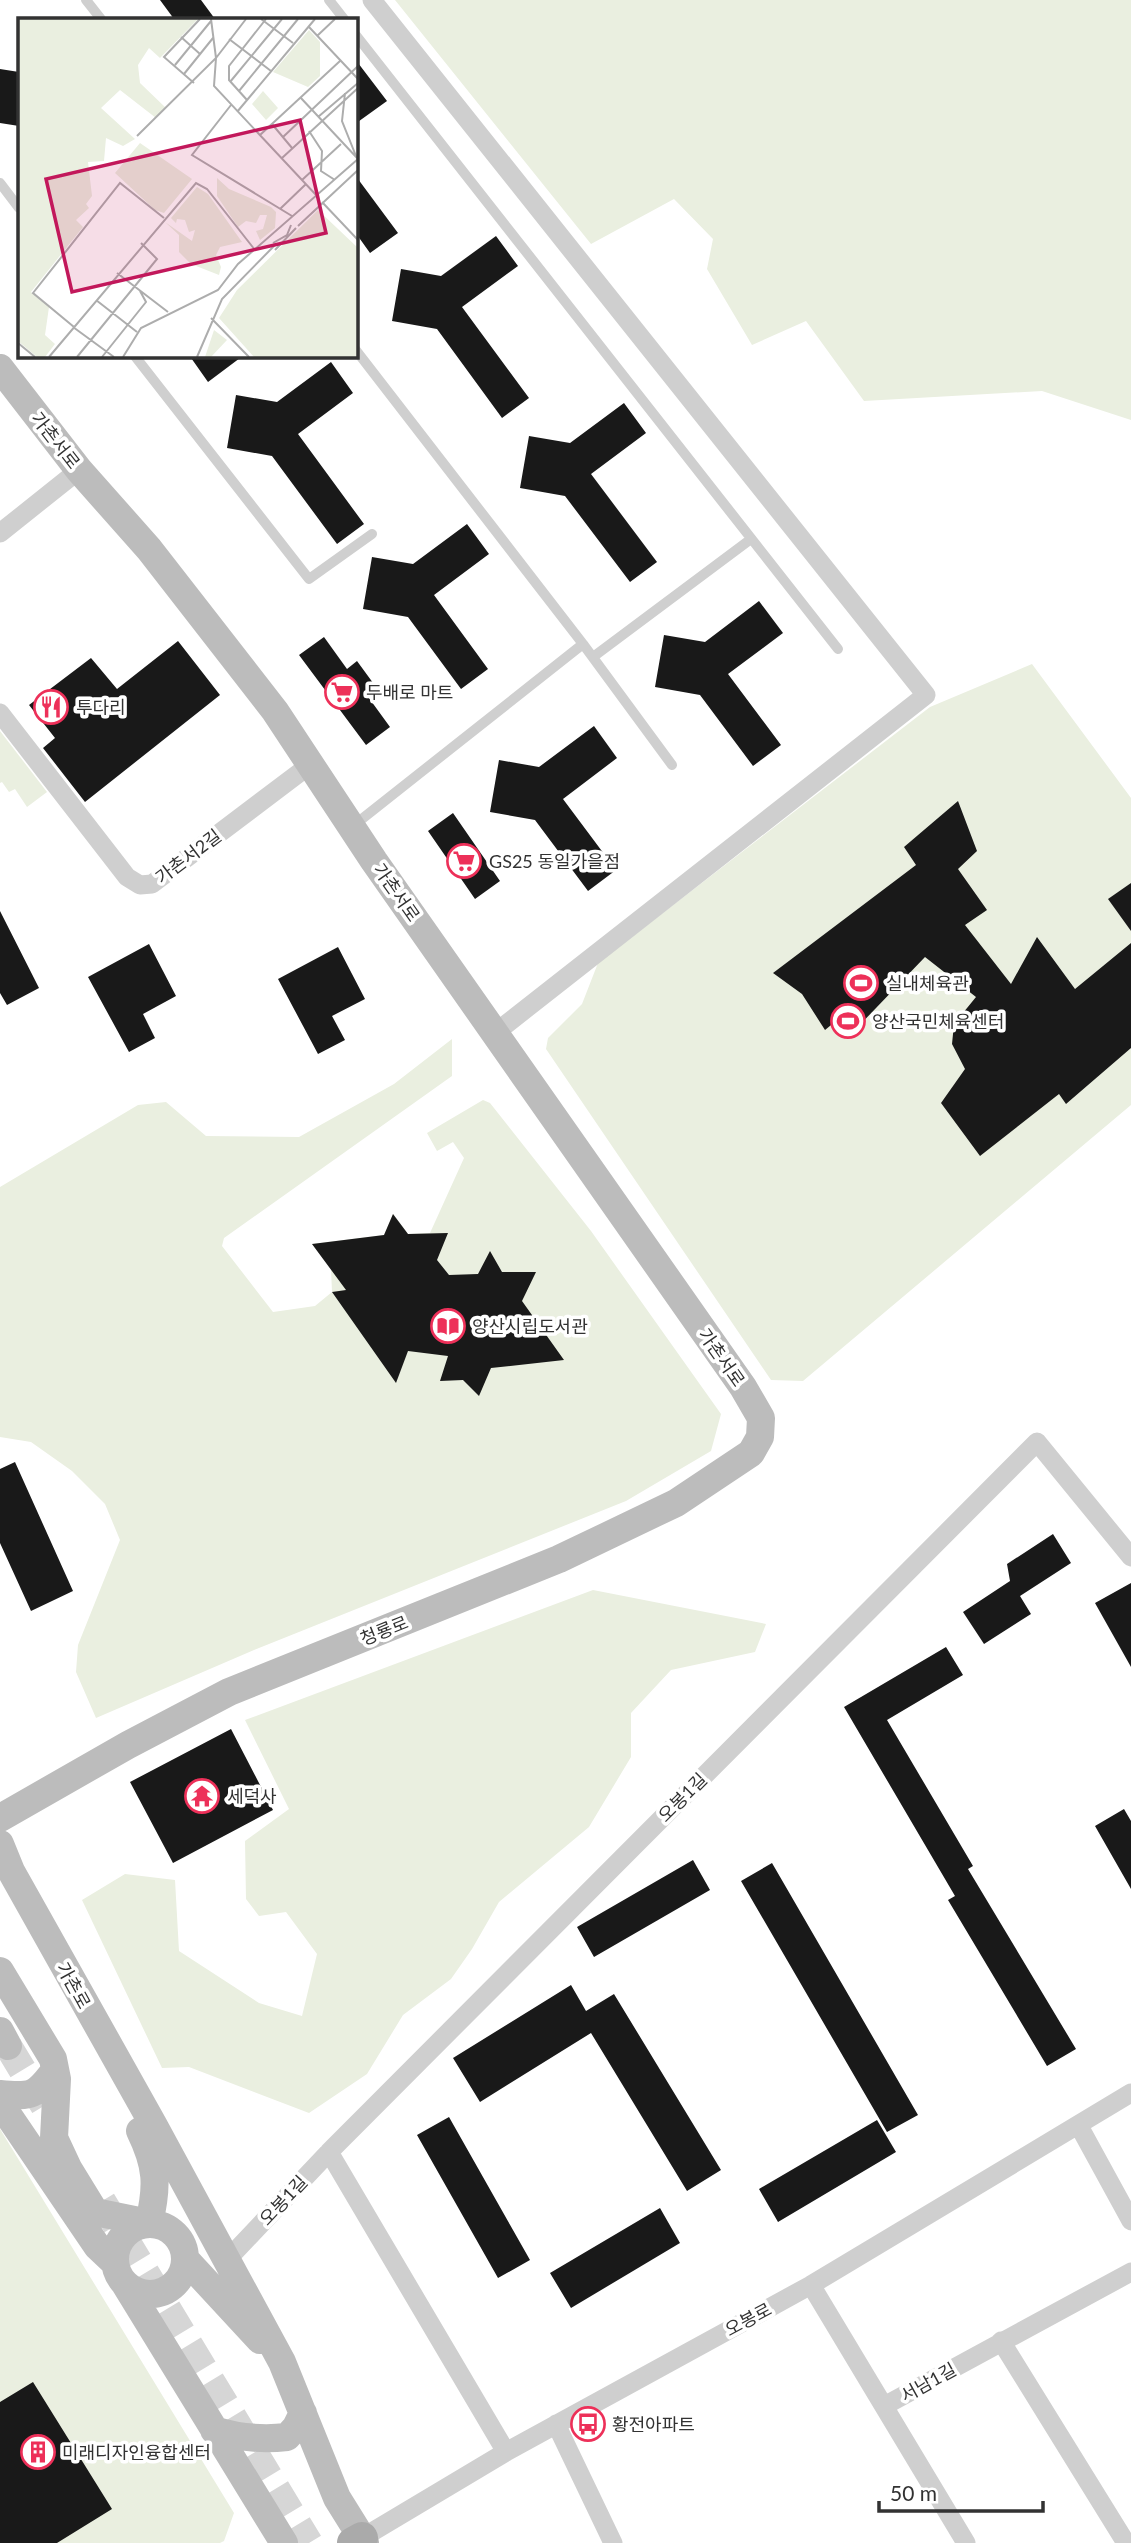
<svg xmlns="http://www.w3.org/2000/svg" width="1131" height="2543" font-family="Lato,'Noto Sans KR',sans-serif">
<rect width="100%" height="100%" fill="#fff"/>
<!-- green -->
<path fill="#eaefe0" d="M395,0H1131V420L1042,391L864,401L806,321L752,345L707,269L713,239L674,199L591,244Z
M1032,664L1131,798V1105L803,1381L771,1380L546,1049L548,1038L582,1004L598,963L930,707Z
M0,731L47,792L27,807L15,789L9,792L2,782L0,783Z
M452,1039V1076L224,1238L222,1246L273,1312L315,1306L332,1292L331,1269L312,1244L384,1235L393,1214L408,1234L430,1233L464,1158L453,1142L437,1151L427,1133L483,1100L490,1103L591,1231L721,1414L711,1451L626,1501L254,1650L96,1718L76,1672L78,1645L120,1540L105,1504L72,1471L31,1442L0,1437V1187L138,1105L166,1102L206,1136L299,1137L394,1084Z
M593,1590L766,1624L755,1652L671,1670L631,1713V1757L589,1827L499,1902L472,1949L451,1979L403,2015L367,2074L309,2113L189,2067L162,2068L82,1900L125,1874L175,1880L179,1951L259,2003L302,2016L317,1954L286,1912L259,1916L246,1899L245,1841L289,1809L245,1720Z
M0,2129L234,2513L224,2541L220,2543H0Z"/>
<!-- building -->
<path fill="#191919" d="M160,0H201L215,19H174Z
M355,59L387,101L355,124Z
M0,69L19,72V126L0,123Z
M355,175L398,233L370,253L355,232Z
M496,236L518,266L462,307L529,398L502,418L437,329L392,321L401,269L441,276Z
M189,355H244L208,382Z
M331,362L353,393L298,434L364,524L337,544L272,456L227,448L236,395L277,402Z
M624,403L646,433L591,474L657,562L630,582L565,496L520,488L529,436L570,443Z
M467,524L489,554L434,595L488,669L461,689L408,617L363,609L372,557L413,564Z
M759,601L783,633L728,674L781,745L753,766L700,695L655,687L664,635L705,642Z
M324,637L347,669L357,661L376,687L366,694L390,727L366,745L299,655Z
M178,641L220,695L85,802L43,748L55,738L29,705L91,658L117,689Z
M594,726L617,758L563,799L616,870L588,891L535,820L490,812L499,760L539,767Z
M958,801L977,851L958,869L987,910L965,925L1011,984L1037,937L1075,989L1131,943V1048L1066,1104L1059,1094L980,1156L941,1103L965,1069L952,1044L954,1024L976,997L925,957L852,1033L836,1021L825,1030L802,994L773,973L916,865L904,847Z
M453,813L500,881L475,899L428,831Z
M1131,883V931L1108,899Z
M0,911L39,988L7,1005L0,993Z
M149,944L176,996L143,1014L155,1038L129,1052L88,977Z
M338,947L365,999L332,1016L345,1040L318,1054L278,979Z
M393,1214L408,1234L448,1233L437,1260L449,1275L478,1274L490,1251L502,1272H536L522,1301L564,1360L491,1368L479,1396L463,1380L440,1381L448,1356L408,1351L396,1383L332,1292L346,1290L312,1244L384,1235Z
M15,1462L73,1591L31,1611L0,1543V1469Z
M1053,1534L1071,1563L1020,1596L1031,1614L984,1644L963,1612L1010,1581L1007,1564Z
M1131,1583V1667L1095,1603Z
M946,1647L963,1675L887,1720L973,1866L968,1869L1076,2049L1047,2066L948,1900L955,1896L844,1707Z
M231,1729L273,1810L173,1863L130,1782Z
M1124,1809L1131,1821V1889L1095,1826Z
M693,1860L710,1890L594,1957L577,1927Z
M772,1863L918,2115L887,2132L741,1881Z
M571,1985L586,2011L614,1994L721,2170L687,2191L591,2033L480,2102L453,2058Z
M449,2117L530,2260L498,2278L417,2135Z
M877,2120L896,2152L778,2222L759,2189Z
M660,2208L680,2243L571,2308L550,2273Z
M33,2382L112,2509L57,2543H0V2402Z"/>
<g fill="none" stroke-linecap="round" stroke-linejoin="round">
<!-- secondary-tunnel -->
<path stroke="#d6d6d6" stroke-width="28" stroke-dasharray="28 14" stroke-linecap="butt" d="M8,2046L48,2112
M102,2201L309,2543"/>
<!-- lane -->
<path stroke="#cfcfcf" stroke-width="10" d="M86,0L101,19
M329,0L344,19
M355,34L838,649
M0,183L19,208
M355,349L583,644L672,765
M134,355L309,579L372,534
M593,657L751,539
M353,826L583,644"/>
<!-- street -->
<path stroke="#cfcfcf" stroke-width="19" d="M372,0L926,695L495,1033
M0,533L79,470
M0,713L127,877L140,885L152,884L311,764
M1079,2126L1131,2221
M329,2152L506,2452
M226,2261L329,2152L1037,1442L1131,1557
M811,2285L966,2543
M1001,2341L1126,2543
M884,2406L1131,2272
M556,2424L613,2543
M362,2538L506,2452L811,2285L1131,2093"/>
<!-- secondary -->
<path stroke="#bcbcbc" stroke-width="28" d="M0,368L79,470L149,549L275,711L374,861L743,1387L761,1418L760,1437L751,1453L676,1503L559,1559L229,1692L128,1745L0,1818
M0,1844L11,1871L153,2124L282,2362L337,2498L365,2543
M0,1971L53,2059L57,2079L54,2138L68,2168L95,2212L149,2223C158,2185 157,2166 140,2131
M0,2031L8,2046
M0,2094C32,2097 36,2096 55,2070
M0,2103L97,2246L115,2263
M115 2259a35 35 0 1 1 70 0a35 35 0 1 1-70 0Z
M186,2260L260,2340
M125,2284L284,2543
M214,2430C239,2438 261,2440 287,2437L296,2427L303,2413"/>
<!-- primary -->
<path stroke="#aaa" stroke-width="32" d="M353,2543L362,2538"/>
</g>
<!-- icons -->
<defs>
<g id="supermarket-ring" transform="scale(1.75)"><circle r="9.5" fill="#fff" stroke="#ed3059" stroke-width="1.5"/><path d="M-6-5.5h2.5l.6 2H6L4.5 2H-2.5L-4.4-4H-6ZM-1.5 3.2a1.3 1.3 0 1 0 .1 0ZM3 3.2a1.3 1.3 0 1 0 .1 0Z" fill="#ed3059"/></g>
<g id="restaurant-ring" transform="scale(1.75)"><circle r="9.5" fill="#fff" stroke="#ed3059" stroke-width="1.5"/><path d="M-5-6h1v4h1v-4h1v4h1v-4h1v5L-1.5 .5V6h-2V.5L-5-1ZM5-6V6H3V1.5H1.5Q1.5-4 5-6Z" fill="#ed3059"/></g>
<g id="stadium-ring" transform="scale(1.75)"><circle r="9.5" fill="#fff" stroke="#ed3059" stroke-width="1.5"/><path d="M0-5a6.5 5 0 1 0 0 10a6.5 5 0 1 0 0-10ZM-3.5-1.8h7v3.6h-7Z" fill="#ed3059"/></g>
<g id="library-ring" transform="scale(1.75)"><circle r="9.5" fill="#fff" stroke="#ed3059" stroke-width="1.5"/><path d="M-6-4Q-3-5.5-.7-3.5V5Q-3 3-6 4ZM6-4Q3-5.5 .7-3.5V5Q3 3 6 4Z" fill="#ed3059"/></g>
<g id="temple-ring" transform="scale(1.75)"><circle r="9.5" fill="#fff" stroke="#ed3059" stroke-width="1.5"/><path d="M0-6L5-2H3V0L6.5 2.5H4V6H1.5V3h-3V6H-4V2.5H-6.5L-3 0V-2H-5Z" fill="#ed3059"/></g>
<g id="bus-ring" transform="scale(1.75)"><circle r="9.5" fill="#fff" stroke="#ed3059" stroke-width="1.5"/><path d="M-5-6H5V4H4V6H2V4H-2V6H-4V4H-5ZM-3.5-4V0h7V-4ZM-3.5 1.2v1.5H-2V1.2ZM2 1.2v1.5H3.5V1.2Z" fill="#ed3059"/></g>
<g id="building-ring" transform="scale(1.75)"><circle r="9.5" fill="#fff" stroke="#ed3059" stroke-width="1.5"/><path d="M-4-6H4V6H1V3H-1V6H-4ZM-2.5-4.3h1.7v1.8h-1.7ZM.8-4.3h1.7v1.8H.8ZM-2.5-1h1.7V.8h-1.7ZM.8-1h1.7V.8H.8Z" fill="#ed3059"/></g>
</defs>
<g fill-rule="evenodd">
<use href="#supermarket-ring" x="342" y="692"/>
<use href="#restaurant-ring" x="51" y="707"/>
<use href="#supermarket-ring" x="464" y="861"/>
<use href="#stadium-ring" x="861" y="983"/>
<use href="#stadium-ring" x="848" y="1021"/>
<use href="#library-ring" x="448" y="1326"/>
<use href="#temple-ring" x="202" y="1796"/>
<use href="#bus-ring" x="588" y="2424"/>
<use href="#building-ring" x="38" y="2452"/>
</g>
<g text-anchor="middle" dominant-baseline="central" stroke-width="7" stroke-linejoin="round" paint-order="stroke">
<!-- street labels -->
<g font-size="18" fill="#323232" stroke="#fff">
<text transform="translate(56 440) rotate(52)">가촌서로</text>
<text transform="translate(188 856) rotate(-37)">가촌서2길</text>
<text transform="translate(397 892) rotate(55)">가촌서로</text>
<text transform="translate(722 1357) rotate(55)">가촌서로</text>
<text transform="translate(384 1630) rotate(-22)">청룡로</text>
<text transform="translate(682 1797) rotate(-45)">오봉1길</text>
<text transform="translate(74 1985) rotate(61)">가촌로</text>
<text transform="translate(283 2200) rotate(-47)">오봉1길</text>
<text transform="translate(748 2319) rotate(-28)">오봉로</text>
<text transform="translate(928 2382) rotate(-29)">서남1길</text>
</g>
<!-- poi labels -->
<g font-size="18" fill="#323232" stroke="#fff" text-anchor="start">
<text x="366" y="692">두배로 마트</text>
<text x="76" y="707">투다리</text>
<text x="489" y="861">GS25 동일가을점</text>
<text x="886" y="983">실내체육관</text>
<text x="872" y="1021">양산국민체육센터</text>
<text x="472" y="1326">양산시립도서관</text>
<text x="227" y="1796">세덕사</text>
<text x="612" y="2424">황전아파트</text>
<text x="62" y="2452">미래디자인융합센터</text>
</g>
</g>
<!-- overview -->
<g transform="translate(18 18)">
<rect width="340" height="340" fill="#fff"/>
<path d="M0,1H180L142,40L131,30L120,47L122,65L148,90L138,100L102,72L83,90L117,121L105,128L88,120L86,143L70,144L74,178L68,186L71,190L58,202L65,209L13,274L31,289L27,317L37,326L27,339H19L0,323ZM291,12L302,24V58L290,69L255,54ZM245,73L260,90L248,102L234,86ZM122,125L174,161L146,195L137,192L97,155ZM199,160L211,171L253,189L258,194L257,210L242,222L238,213L245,211L249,197H242L238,205L228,203L220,209L199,178ZM179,169L190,176L224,224L202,229L198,237L203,249L201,257L173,246L161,234V217L147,204L174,223L177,212L171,214L167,202L159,201L158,205L153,200ZM300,192L339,229V339H236L201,300L219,272ZM196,312L209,322L193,339H187Z" fill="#eaefe0"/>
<path fill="none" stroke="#adadad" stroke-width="2" d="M228,1L198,40L196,68L299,178M243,1L275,25M291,9L340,61M299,18L317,1M163,19L182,36M211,21L253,53M157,47L193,3M166,56L195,20M212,64L264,1M176,65L146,39L182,1M221,73L280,1M327,75L324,103L338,138M282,79L340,141M229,82L211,62V48L248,1M213,87L174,137L274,198M219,94L297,1M300,99L340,65M254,106L274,130M291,113L304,133L303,153L317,162M242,117L322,43M119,118L198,40L193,1M265,119L340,48M264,140L340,70M284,162L323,126M304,184L340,222M262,191L288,166M280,208L340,152M255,225L269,217L273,207M257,232L278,210M99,255L150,294M78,282L119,314M193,300L231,339M55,309L96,339M56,309L15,275L102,165L146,200M0,325L17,339M31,339L178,165L189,171L237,232M59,339L139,241L123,225M84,339L128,284L122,273M105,339L123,310L200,272L220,246L340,141M179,339L204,281L258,226"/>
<path fill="#c2185b" fill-opacity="0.15" stroke="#c2185b" stroke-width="3.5" d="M282,102L308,215L54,274L28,161Z"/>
<rect width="340" height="340" fill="none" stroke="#323232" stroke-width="3.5"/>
</g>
<!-- scale -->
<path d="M879 2501v10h164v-10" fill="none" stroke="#323232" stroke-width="3.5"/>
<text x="890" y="2501" font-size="21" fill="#323232" stroke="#ffffff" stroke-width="5" paint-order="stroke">50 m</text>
</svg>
